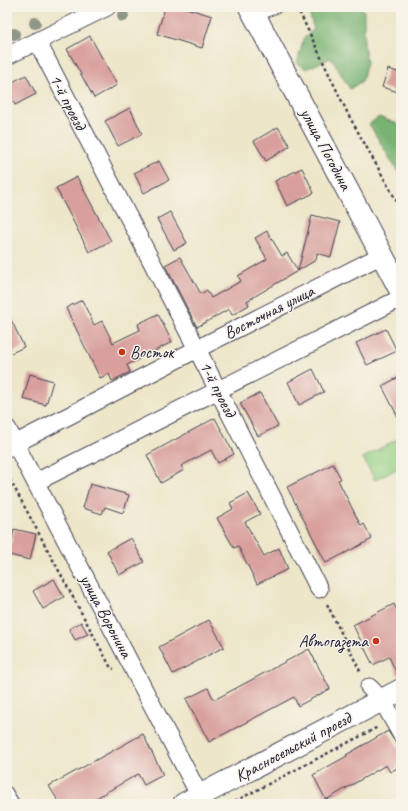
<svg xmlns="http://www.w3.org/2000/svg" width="408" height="811" font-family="Caveat,sans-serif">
<rect width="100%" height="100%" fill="#f7f3e8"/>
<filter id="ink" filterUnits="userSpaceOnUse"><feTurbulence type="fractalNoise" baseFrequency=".025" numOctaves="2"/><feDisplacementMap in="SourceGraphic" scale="8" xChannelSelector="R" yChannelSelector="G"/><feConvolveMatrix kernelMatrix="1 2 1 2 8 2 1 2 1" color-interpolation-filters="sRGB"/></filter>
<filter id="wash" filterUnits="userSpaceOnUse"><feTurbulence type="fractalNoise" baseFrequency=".012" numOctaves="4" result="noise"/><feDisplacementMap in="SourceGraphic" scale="16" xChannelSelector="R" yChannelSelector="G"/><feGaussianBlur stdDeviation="0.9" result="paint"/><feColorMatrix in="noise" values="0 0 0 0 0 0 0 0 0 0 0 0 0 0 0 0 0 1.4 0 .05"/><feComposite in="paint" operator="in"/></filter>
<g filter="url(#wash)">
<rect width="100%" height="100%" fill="#ede6c9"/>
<!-- green -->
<path fill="#97d185" stroke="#5c7a60" d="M401,437V467L375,480L363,458Z"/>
<!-- forest -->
<path fill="#79b372" stroke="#4e6a56" d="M307,7H359L364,11V46L367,63L362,81L350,89L331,58L306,69L297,63L304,38L314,29Z
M379,117L401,125V177L369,124Z"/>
<g id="blocks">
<!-- building -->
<path fill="#d89f9c" d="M165,7H183L212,16L202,48L157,34Z
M90,36L117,85L94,98L67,49Z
M388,69L401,73V93L382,87Z
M26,75L36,94L15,105L7,90V85Z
M130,108L142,134L118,146L105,121Z
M278,127L290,146L266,161L254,141Z
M159,161L169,180L144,193L134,173Z
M302,168L314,193L287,206L275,181Z
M77,177L111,241L89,252L56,188Z
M170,212L187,243L174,250L157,219Z
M312,215L340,222L331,257L317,253L316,260L277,283L247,301L249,305L232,315L229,309L197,327L165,265L180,257L201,294L207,290L211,298L241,281L238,276L267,259L255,238L267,231L282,256L287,253L298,271Z
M82,300L94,325L102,321L113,343L140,330L138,324L158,314L172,342L127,365L130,372L112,381L109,374L100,378L66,308Z
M7,311L24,347L7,355Z
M386,329L397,351L367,365L356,343Z
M313,369L324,392L299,405L288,382Z
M30,374L53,381L46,405L23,399Z
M401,376V423L382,386Z
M260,393L278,426L258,436L240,403Z
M215,418L234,454L218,463L211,450L181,466L184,470L161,483L147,455Z
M333,464L341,479L338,480L361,526L364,524L372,539L326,563L287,487Z
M90,484L129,495L123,513L105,507L102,514L83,508Z
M248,493L260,514L245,522L264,556L279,548L288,569L257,584L238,546L234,548L217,518L233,509L230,503Z
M14,529L36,534L30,560L9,555Z
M131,538L144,562L119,575L107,551Z
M54,579L64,597L43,609L33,591Z
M394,604L401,619V678H399L389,657L373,665L353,625Z
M209,620L224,647L173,674L159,647Z
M81,622L88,634L75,640L69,629Z
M309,649L330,689L298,706L294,697L209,742L186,699L208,688L214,700Z
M388,731L401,751V766L390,772L386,765L326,800L313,775L347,756L346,755Z
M143,734L163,775L144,785L138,774L86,804H60L49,786Z"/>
</g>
</g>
<g filter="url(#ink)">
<use href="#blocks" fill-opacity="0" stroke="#403f50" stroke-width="1"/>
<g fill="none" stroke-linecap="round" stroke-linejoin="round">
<!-- service casing -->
<g stroke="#403f50" stroke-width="11">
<path id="service" d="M255,17L279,7
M7,791L15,804"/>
</g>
<!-- minor casing -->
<g stroke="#403f50" stroke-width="19">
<path id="minor" d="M37,41L197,349L319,589
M7,56L107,7
M7,428L204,804
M7,448L197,349L382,255
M36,482L401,298
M369,687L382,700L401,734"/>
</g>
<!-- tertiary casing -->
<g stroke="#403f50" stroke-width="24">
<path id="tertiary" d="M250,7L401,291
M184,804L401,690"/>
</g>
<!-- path -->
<path stroke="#403f50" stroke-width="2.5" stroke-dasharray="3 3" stroke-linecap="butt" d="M297,7L348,114L401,209
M7,474L111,668L114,669
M327,604L361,673
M230,804L378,727"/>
<!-- service -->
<use href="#service" stroke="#fff" stroke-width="9"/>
<!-- minor -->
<use href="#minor" stroke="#fff" stroke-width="17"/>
<!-- tertiary -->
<use href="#tertiary" stroke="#fff" stroke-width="22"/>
</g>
<!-- trees -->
<g fill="#919787">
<circle cx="123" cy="16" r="6"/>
<circle cx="35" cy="23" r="6"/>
<circle cx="14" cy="34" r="6"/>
</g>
</g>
<!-- markers -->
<g fill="#c8321e" stroke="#f7f3e8" stroke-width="1.5">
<circle cx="122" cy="352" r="4"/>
<circle cx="376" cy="641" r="4"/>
</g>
<g text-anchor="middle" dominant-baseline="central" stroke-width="3" stroke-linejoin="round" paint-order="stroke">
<!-- street labels -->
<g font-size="17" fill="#22223b" stroke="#f7f3e8">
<text transform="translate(68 102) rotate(63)">1-й проезд</text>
<text transform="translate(326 149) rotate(62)">улица Погодина</text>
<text transform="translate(269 312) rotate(-27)">Восточная улица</text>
<text transform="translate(218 389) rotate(63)">1-й проезд</text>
<text transform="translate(106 616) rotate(62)">улица Воронина</text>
<text transform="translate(293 747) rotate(-28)">Красносельский проезд</text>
</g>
<!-- poi labels -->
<g font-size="17" fill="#22223b" stroke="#f7f3e8" text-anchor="start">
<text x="130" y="352">Восток</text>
<text x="368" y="641" text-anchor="end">Автогазета</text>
</g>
</g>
<!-- margin -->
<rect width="408" height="811" fill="none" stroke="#f7f3e8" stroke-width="24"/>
</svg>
